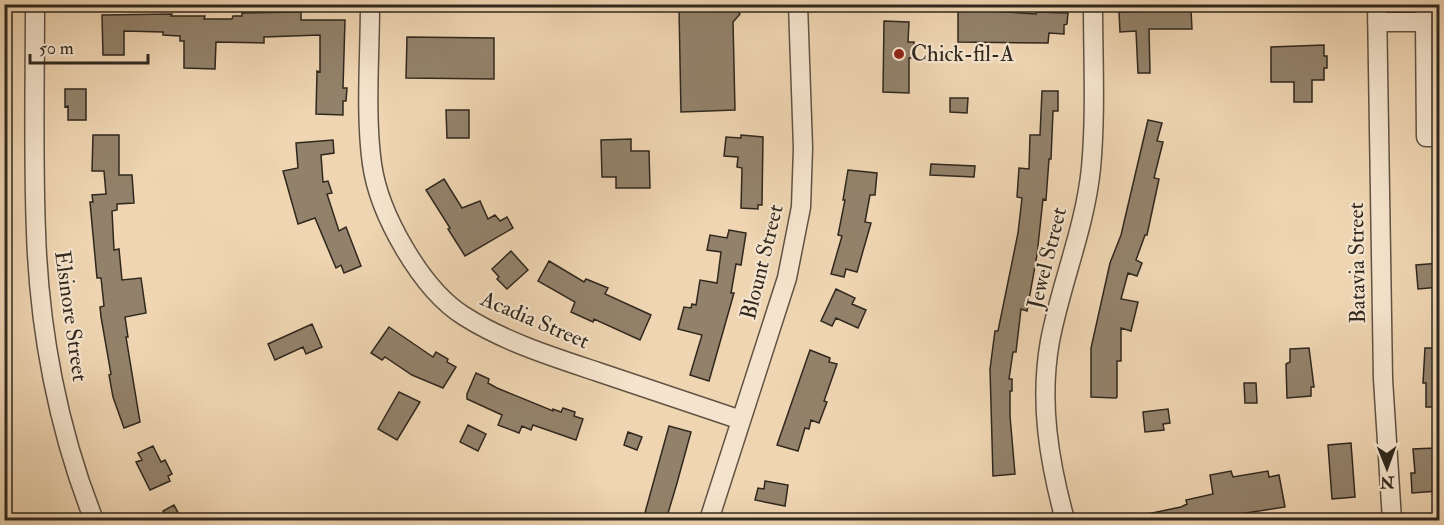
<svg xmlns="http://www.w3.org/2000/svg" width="1444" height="525" font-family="'IM FELL Double Pica',serif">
<rect width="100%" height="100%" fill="#efd5b2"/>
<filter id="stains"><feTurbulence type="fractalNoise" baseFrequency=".00333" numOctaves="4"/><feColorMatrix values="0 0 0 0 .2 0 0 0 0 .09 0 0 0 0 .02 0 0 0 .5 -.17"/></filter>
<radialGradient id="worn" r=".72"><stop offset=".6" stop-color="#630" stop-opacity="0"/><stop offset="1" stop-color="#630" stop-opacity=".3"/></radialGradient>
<!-- building -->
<path fill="#93826b" stroke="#30281e" stroke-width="1.5" d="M722,4H731L740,14L733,22L735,110L681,112L679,9H718Z
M958,9L1036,14V12L1068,13L1067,24L1064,25V34L1049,33L1048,43L958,42Z
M1191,10L1192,29H1149L1150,73H1138L1136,31L1120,32L1119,12Z
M301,12V20H345L343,88H347L346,101H343V115L316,114L317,71L320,72V35L264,37V43L216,42L215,69L184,68V41H180V36L163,35V32L124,31V55H103L102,15L172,14L171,16H205L204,19H232L233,16H242V13Z
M884,21L909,22L908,42H914V58H909V93L883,92Z
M407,37L494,38V79L406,78Z
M1324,45V56H1327V68H1324V80H1312V102H1294V82H1271V47Z
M65,89H86V120H68V106L65,107Z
M1042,91H1058V111H1053L1051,159H1049L1046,200L1043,199L1037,255L1027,311L1021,309L1016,352H1013L1009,379H1012V391H1010V416L1015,474L993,476L990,369L995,331H998L1018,233L1022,198L1017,197L1019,168L1029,169L1030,135H1040Z
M950,98H968L967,113L950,112Z
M446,110H469V138H447Z
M1148,120L1162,123L1157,141L1163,142L1154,178L1159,179L1147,235H1145L1136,260L1142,263L1137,276L1128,273L1121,299L1138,302L1131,331L1121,328V361H1117V397L1116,398L1091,397V348L1110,263L1121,235Z
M93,135H119V175H132L134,203L117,204V210L112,211L114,250L119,249L122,280L141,278L146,313L125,317L128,337H126L140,422L124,428L113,397L109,375L111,374L101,317L100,307L104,306L101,278H97L90,202H93L92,195L106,194L104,171H92Z
M741,135L763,137L762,205H758V209L741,208L742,168L737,167L738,157L724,156L726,137L741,138Z
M631,139V151H649L650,188H616V177H602L601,140Z
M333,140L334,153L321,155L323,182L328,181L332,193L327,194L339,231L346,227L361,266L344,273L341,265L336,268L315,218L298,224L283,171L298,168L296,143Z
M931,164L975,166L974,177L930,175Z
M848,170L877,173L875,195H870L865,222L871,223L857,272L846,269L844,277L831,274L842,236L838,235L845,200H843Z
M444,179L462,208L480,201L488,219L495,215L500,221L507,217L513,228L465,256L448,229L450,228L426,190Z
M729,230L746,233L741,265L736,264L731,293H734L709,381L690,375L702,335L678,329L684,307L691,308L692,304L696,305L700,280L717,283L721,252L707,250L710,235L727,238Z
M511,251L528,270L507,289L497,279L499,277L492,269Z
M549,261L584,282L586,279L608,288L605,294L651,315L640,340L594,319L593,322L571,312L575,302L538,281Z
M1440,263V287L1418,289L1416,265Z
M836,289L855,298L852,304L866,310L858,328L836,318L832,326L821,321Z
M312,324L322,347L306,354L303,347L275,360L268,344Z
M389,327L433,357L436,352L448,359L447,362L456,367L443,388L412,375L385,357L382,360L371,353Z
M1309,348L1314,387H1311V396L1287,398L1286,364L1290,362V349Z
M1425,348H1440V407H1426V383H1423Z
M810,350L830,358L829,362L837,364L824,401L827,402L819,423L811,420L809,429L805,428L798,451L777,445Z
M476,373L489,379L488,383L497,388L553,411V409L561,412L563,408L575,412L574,416L583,419L576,440L533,425L531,430L522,426L519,433L498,425L502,415L467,399V394Z
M1244,383H1256L1257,403H1245Z
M399,392L420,402L397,440L378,429Z
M1168,409L1170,423L1163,424L1164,430L1145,432L1143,412Z
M468,425L486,434L478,451L460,442Z
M669,426L691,432L677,483L666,520H643Z
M628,432L642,437L637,450L624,445Z
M1351,443L1355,497L1332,499L1328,445Z
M153,446L161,462L165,460L172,474L168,476L170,481L150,490L136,462L142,460L138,453Z
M1435,448L1438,491L1412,493L1411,473H1415L1413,449Z
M1231,471L1233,477L1268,471L1269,477L1279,475L1285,507L1239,514L1240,517L1224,520H1142V515L1181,507L1187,504L1186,500L1213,494L1210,475Z
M765,481L788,485L785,506L755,500L758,488L764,489Z
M174,505L182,520H168L163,511Z"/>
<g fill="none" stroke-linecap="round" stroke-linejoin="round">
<!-- street casing -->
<g stroke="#605343" stroke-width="21">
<path id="street" d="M35,4C35,80 33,156 36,232C39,329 58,430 94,520
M370,4C370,55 365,115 372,164C379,214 421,289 464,316C505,342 553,357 598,372C646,388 694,404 741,420
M1377,4L1383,379L1392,520
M1377,22H1425L1426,137H1440
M1425,22V13H1440
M709,520L787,278L801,207L803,148L798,4
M1065,520C1049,461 1039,402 1050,341C1061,283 1085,228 1091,168C1096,114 1093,59 1093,4"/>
</g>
<!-- street -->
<use href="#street" stroke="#f5e4cd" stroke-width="18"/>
</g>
<!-- markers -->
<circle fill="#8f2418" stroke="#f5e4cd" stroke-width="2" cx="899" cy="54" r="6"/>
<g text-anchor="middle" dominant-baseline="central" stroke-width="4.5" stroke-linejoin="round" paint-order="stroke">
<!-- poi labels -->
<g font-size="22" fill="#30281e" stroke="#f5e4cd" text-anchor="start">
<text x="911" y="54">Chick-fil-A</text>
</g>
<!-- street labels -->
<g font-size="22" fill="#30281e" stroke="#f5e4cd">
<text transform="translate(1047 258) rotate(-76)">Jewel Street</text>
<text transform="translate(762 262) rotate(-76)">Blount Street</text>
<text transform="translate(1357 263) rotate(-91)">Batavia Street</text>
<text transform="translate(71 316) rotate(82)">Elsinore Street</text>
<text transform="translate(535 320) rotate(23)">Acadia Street</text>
</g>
</g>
<!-- margin -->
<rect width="1444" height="525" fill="none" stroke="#efd5b2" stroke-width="24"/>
<rect x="6" y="6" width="1432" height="513" fill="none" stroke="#30281e" stroke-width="3"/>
<rect x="12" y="12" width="1420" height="501" fill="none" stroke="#30281e" stroke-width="1.5"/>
<!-- north arrow -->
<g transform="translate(1387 468) rotate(179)" stroke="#f5e4cd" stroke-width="4.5" paint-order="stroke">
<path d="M0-4.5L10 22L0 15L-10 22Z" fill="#30281e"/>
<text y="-9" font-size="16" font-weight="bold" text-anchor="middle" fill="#30281e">N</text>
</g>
<!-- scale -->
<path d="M30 54v9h118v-9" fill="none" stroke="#30281e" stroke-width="3"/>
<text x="39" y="54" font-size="18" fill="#30281e" stroke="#f5e4cd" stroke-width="4.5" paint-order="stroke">50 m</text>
<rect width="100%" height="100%" filter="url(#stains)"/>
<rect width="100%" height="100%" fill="url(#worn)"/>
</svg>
